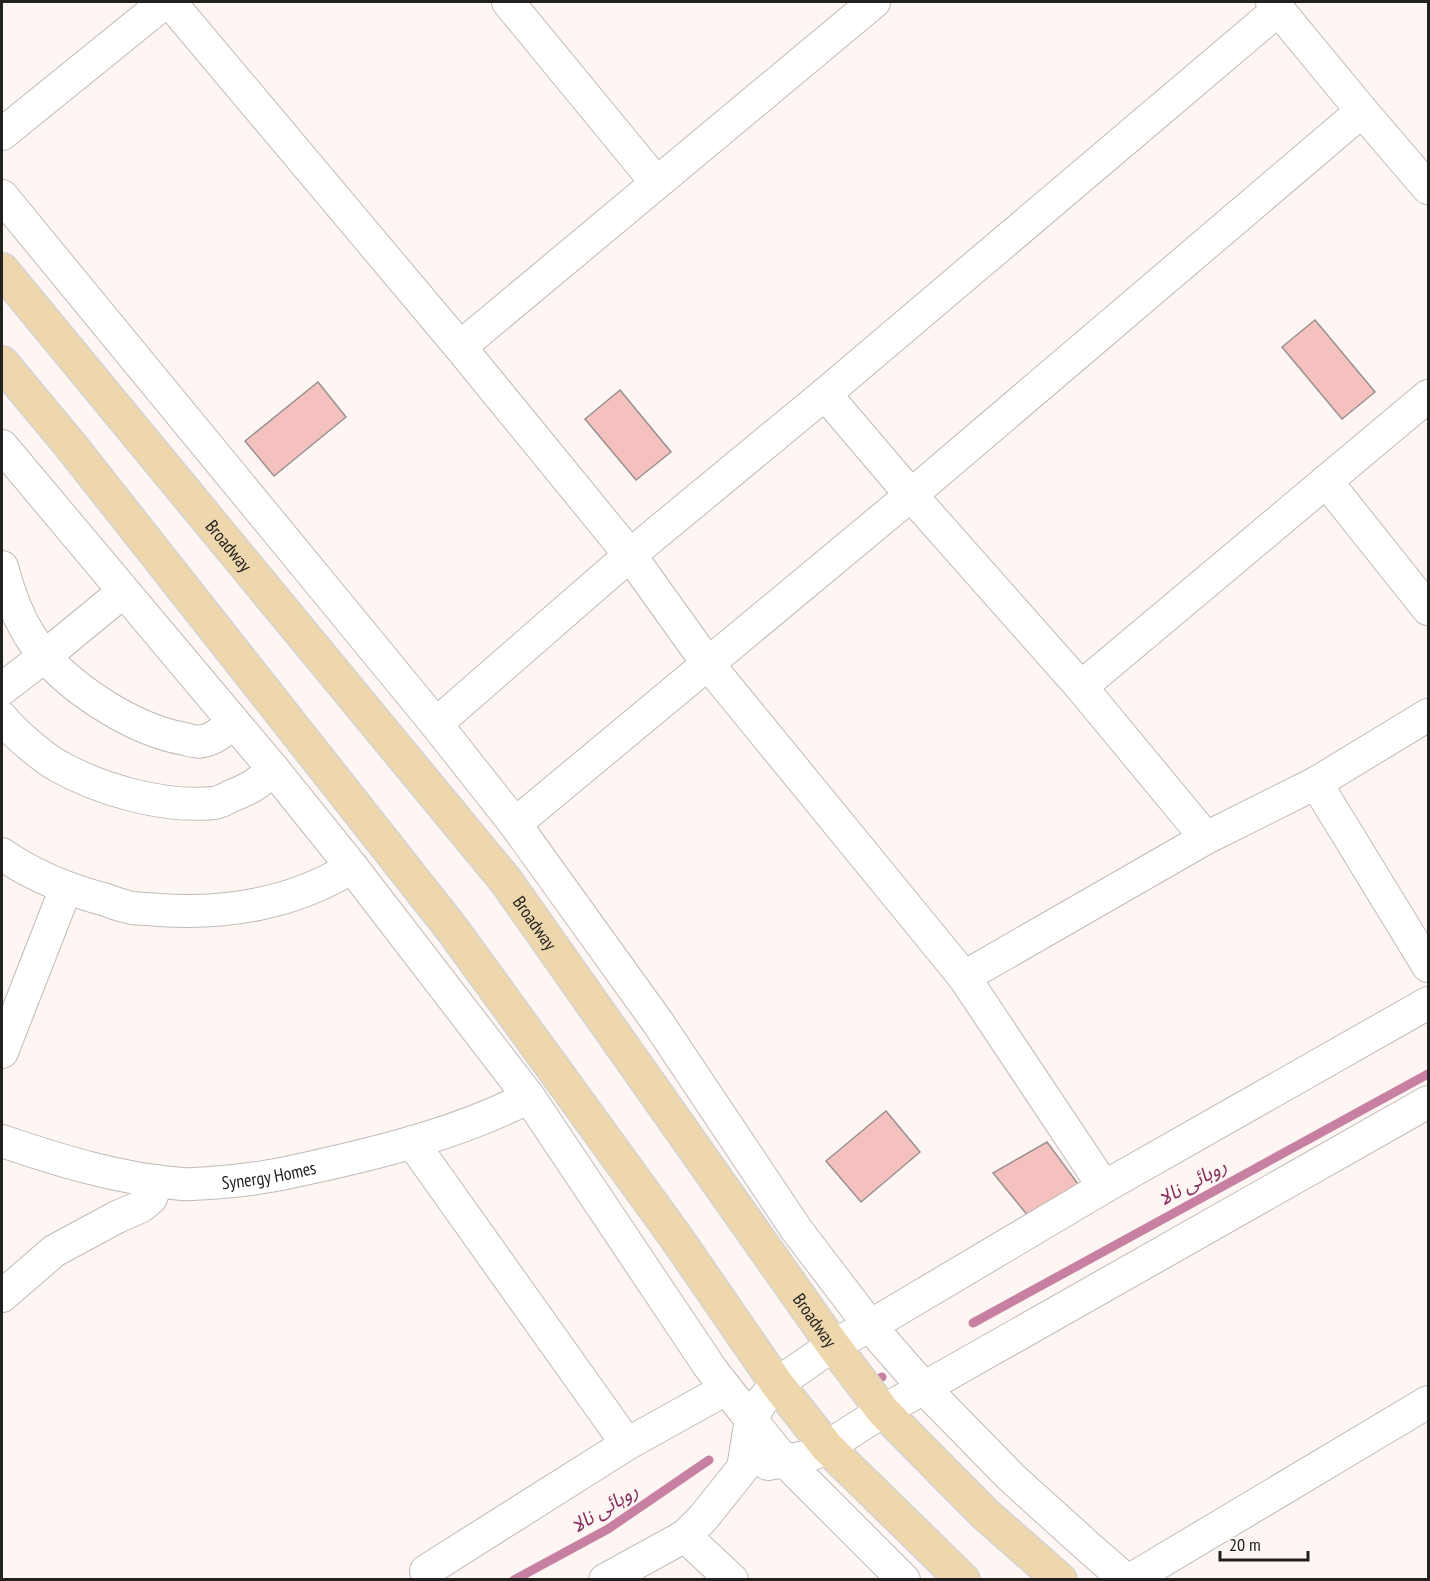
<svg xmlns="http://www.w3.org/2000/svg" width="1430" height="1581" font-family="'PT Sans Narrow','Noto Sans Arabic',sans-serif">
<rect width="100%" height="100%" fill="#fdf6f2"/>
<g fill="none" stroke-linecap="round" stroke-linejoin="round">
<!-- stream -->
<path stroke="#c880a2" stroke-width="9" d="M973,1323L1428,1074
M880,1378L882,1377
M514,1580L608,1529L709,1460"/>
</g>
<!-- building -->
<path fill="#f4c1bf" stroke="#999191" stroke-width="1.5" d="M1315,320L1375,392L1342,419L1282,347Z
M318,382L346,417L274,476L245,441Z
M620,390L671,452L636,480L585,419Z
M886,1111L920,1152L861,1202L826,1161Z
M1047,1142L1081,1188L1029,1217L993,1173Z"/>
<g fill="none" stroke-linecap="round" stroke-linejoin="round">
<!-- minor casing -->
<g stroke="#c1bbb7" stroke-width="34">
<g id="minor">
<path d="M170,2L460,347L630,555L708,664L964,977L1104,1187"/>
<path d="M508,2L656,182"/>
<path d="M1272,2L1362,111L1428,188"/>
<path d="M2,134L165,2"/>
<path d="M2,196L436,724L515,824L659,1024L796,1229L870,1326L924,1388L1011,1477L1086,1545L1126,1580"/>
<path d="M460,347L874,2"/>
<path d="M825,394L911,495L1081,687L1206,838"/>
<path d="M2,446L274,770L352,867L529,1097L709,1366C722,1384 736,1401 750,1418C762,1433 773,1448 786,1462L904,1580"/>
<path d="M1326,481L1428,609"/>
<path d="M2,567C9,593 19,621 34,642C64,686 133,730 185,739C190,740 198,743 203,741C215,739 225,729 234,723"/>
<path d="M1081,687L1428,396"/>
<path d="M2,689L45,656L123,592"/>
<path d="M2,718C14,733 41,756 58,766C101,790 164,808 214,803C220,802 226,799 231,796C250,789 258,783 274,770"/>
<path d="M436,724L630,555L825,394L1278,10"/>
<path d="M1316,783L1428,966"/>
<path d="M515,824L911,495L1362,111"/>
<path d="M2,854C33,876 69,890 106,900C114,903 123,906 132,908C141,909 150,909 159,910C226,915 295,903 352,867"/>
<path d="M964,977L1206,838L1316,783L1428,715"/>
<path d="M2,1052L66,888"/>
<path id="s1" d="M2,1141C61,1161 119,1179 182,1184C191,1185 201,1183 210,1183C243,1181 276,1176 309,1168C382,1152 462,1132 529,1097"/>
<path d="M412,1142L627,1444L726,1389"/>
<path d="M2,1296L54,1251L117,1217L140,1207L151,1198L157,1181"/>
<path d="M768,1464L806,1457L827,1447L883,1411L1428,1102"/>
<path d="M685,1536L732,1580"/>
<path d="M426,1571L627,1444"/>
<path d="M605,1580L685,1536L703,1518L743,1468L751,1419L762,1401L777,1384L833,1345L870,1326L1104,1187L1428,1003"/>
<path d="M1130,1580L1428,1402"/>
</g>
</g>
<!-- major casing -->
<g stroke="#d3d3d2" stroke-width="36">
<g id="major">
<path id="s2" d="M2,270L506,881L833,1345L883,1411L985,1514L1060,1580"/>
<path d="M2,363L71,446L452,929L675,1236L777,1384L827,1447L963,1580"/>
</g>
</g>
<!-- minor -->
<use href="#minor" stroke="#fff" stroke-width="32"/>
<!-- major -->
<use href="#major" stroke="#eed7ad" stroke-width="33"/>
</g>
<g text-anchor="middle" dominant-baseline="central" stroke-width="4.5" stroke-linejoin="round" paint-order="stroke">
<!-- street labels -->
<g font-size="18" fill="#23211f" stroke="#fdf6f2">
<text stroke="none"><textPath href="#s2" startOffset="357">Broadway</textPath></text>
<text stroke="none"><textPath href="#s2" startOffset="843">Broadway</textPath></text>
<text stroke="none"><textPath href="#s1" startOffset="273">Synergy Homes</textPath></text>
<text stroke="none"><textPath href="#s2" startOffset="1329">Broadway</textPath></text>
</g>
<!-- water labels -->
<g font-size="20" font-style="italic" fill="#87315f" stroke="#fdf6f2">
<text transform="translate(1192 1182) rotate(-29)">روہائی نالا</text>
<text transform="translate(604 1508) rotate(-32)">روہائی نالا</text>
</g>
</g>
<!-- border -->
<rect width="1430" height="1581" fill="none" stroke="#23211f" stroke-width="6"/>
<!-- scale -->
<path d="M1220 1551v9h88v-9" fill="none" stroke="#23211f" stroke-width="3"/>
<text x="1229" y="1551" font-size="18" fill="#23211f" stroke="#fdf6f2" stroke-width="4.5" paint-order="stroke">20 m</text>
</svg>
